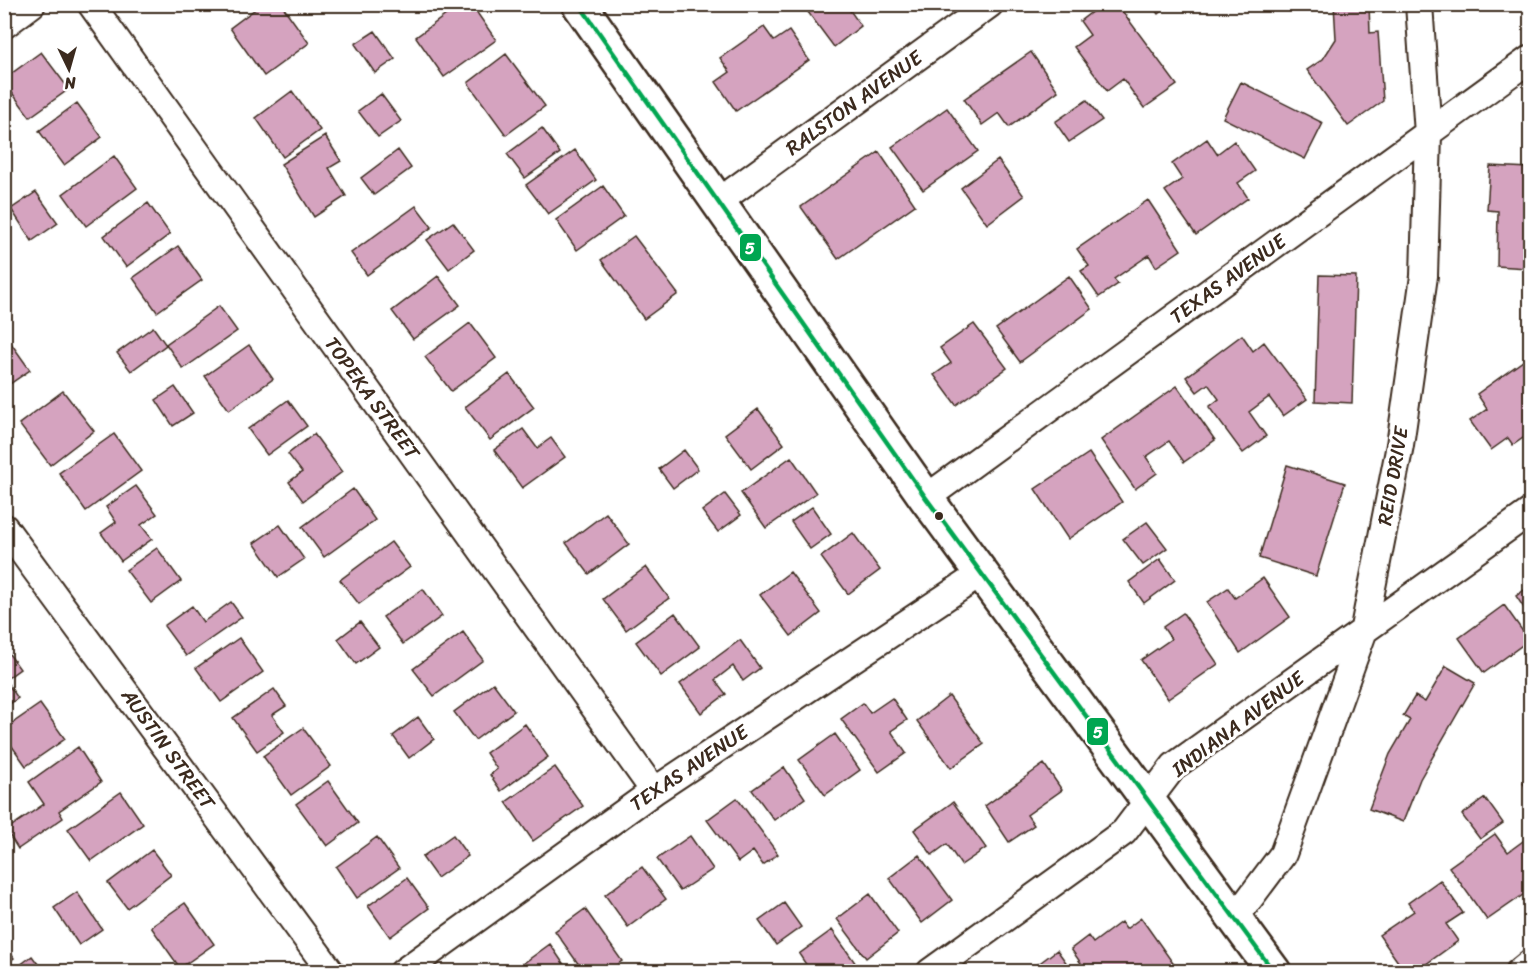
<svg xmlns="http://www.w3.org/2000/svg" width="1535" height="976" font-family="Sriracha,sans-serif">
<rect width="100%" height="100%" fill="#fff"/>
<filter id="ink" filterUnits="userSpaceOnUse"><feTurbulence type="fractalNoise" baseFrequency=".0167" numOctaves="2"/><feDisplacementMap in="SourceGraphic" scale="12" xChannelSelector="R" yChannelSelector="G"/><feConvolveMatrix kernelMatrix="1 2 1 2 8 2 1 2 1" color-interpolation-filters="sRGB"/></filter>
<g filter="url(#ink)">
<!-- building -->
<path fill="#d5a3bf" stroke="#3b2a1e" stroke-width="1.5" d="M224,4H240L229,12Z
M262,4H281L309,43L264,76L230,28Z
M461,4H471L496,40L444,77L416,37Z
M802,4H855L849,9L861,26L834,47Z
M1102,4H1117L1177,85L1144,108L1123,79L1107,91L1074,47L1090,35L1080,21Z
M1151,4H1170L1158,14Z
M1334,4H1369L1370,33L1378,32L1383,101L1348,126L1307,70L1323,59L1336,39Z
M764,27L774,41L789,31L809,60L736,111L716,82L730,72L720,58Z
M375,31L395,59L375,73L355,44Z
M41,52L69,89L30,117L4,82V79Z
M1031,52L1058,91L1009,127L999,113L982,125L964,99Z
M506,54L545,106L506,135L468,83Z
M1241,82L1323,123L1305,159L1223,118Z
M292,91L320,130L283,157L256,118Z
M381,94L401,121L378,137L358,111Z
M1087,100L1102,120L1069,142L1055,122Z
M77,103L102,137L64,165L39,131Z
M947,108L978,151L923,190L892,147Z
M542,128L560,153L525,178L507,154Z
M325,136L341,161L329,168L346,196L314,217L281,164Z
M1207,139L1217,154L1234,141L1255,171L1238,183L1248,198L1196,235L1165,191L1182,179L1172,164Z
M398,150L411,168L374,195L361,178Z
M575,150L596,180L548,214L526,185Z
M879,152L915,205L838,259L801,207Z
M114,156L137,188L86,226L63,194Z
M998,160L1024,196L987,224L961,188Z
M1490,166L1530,168V208L1527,268L1497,266L1498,211L1487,210Z
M603,186L624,216L577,250L556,220Z
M36,192L58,223L32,241L11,209Z
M1148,200L1181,250L1156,267L1149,255L1114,279L1118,284L1099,297L1081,271L1089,266L1077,249Z
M148,203L170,234L126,267L104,236Z
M416,206L432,227L367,275L351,253Z
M453,222L474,250L449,269L427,240Z
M634,236L678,294L644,319L601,260Z
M178,246L202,280L157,312L133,278Z
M1319,275L1356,276L1352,403L1315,401Z
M438,276L460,305L413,339L392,311Z
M1069,276L1092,309L1020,362L996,329Z
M219,306L237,331L183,369L166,344Z
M470,323L496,358L451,391L425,357Z
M974,324L1007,368L956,405L934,375L951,363L940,348Z
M153,327L166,345L131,371L117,353Z
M1242,335L1253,351L1264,342L1307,399L1283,416L1269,397L1249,412L1266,436L1243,453L1209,407L1219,399L1208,384L1197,392L1186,377Z
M8,339L30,370L4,388V342Z
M249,345L273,379L229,410L205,376Z
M1530,356V433L1513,445L1508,438L1491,450L1470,421L1487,409L1477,394Z
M509,374L534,407L490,440L465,407Z
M1177,386L1215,440L1184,462L1169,441L1146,457L1157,473L1135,489L1101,440Z
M175,387L193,413L173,426L156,400Z
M63,391L94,431L50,465L19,424Z
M288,400L307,426L267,455L248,429Z
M758,409L784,444L751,469L725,434Z
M523,429L537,448L551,438L565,457L522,488L494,450Z
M114,434L141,471L86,511L59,473Z
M314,434L342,472L303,501L289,482L302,472L288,454Z
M684,450L698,469L673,488L659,469Z
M1089,453L1122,502L1068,539L1035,489Z
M791,457L816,493L766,528L741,493Z
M1287,465L1345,483L1316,576L1259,558Z
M136,486L157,514L141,525L152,539L121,561L101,533L116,522L106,507Z
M353,489L375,520L324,557L302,527Z
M725,494L741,515L718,532L702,511Z
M812,507L831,534L810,549L791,522Z
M606,513L629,544L589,574L566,543Z
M1147,522L1167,548L1143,565L1123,539Z
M280,525L304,559L278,577L254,543Z
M853,533L880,570L848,594L821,557Z
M391,542L410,567L359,604L340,580Z
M157,548L181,581L151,603L126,570Z
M1160,559L1175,580L1144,603L1129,582Z
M646,567L669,598L626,630L603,599Z
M790,572L821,613L791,636L760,595Z
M1263,578L1290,617L1240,653L1207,602L1228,588L1235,598Z
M1530,586V617L1516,596Z
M423,589L442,616L403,644L383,617Z
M231,602L242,617L186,656L164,626L192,606L203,622Z
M1504,605L1529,640L1484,673L1459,638Z
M675,613L700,647L661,676L636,642Z
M1183,613L1218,664L1168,699L1141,660L1171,639L1163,627Z
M360,622L379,647L356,664L338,639Z
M463,632L483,660L434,696L413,669Z
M239,638L263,672L221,702L196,668Z
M740,640L760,668L743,681L733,666L715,680L726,694L701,713L680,684Z
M7,651L20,669L5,680L18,698L4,708V652Z
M1446,666L1475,683L1420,779L1403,822L1369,809L1390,754L1410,720L1403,716L1415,696L1425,702Z
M493,683L514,711L475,740L454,712Z
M274,689L286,706L272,715L284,732L257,751L233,718Z
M949,696L984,744L951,768L917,721Z
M892,698L907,720L891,731L906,753L879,772L841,719L863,703L870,713Z
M40,704L65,739L26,766L4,735V729Z
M418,717L434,739L409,758L393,736Z
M525,724L548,757L501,791L490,775L497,769L486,753Z
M303,728L331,766L291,795L263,756Z
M835,734L860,770L825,795L799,760Z
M78,747L101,782L59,811L63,818L18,849L6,830L44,804L29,782Z
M1044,764L1062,790L1027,815L1034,825L1009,842L985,806Z
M555,767L583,806L533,841L506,802Z
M784,767L805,798L774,820L752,790Z
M1530,778V794L1523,783Z
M328,781L358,823L327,846L296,804Z
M121,792L143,824L91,861L68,829Z
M737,798L778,854L763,865L753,851L738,862L707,820Z
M1485,798L1503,823L1480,839L1462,815Z
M953,802L986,848L961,865L947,844L932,855L914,830Z
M1495,834L1508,852L1530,836V890L1487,920L1449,867Z
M453,835L468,856L437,878L422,857Z
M690,836L713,869L680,891L657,859Z
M377,837L399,868L357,898L336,867Z
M152,850L171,875L127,908L108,883Z
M919,855L952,900L922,923L889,878Z
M642,867L666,899L628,927L605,895Z
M407,878L429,908L390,937L368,906Z
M1440,880L1463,913L1446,924L1458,941L1415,972H1405L1379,935L1414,911L1408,903Z
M77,892L102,929L79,945L54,908Z
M870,894L898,933L866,958L837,919Z
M185,903L214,944L180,968L151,927Z
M784,903L801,927L776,945L759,921Z
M585,909L622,961L607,972H584L555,931Z
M1141,918L1175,966L1167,972H1087L1071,949L1088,936L1093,943L1121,922L1126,929Z
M832,930L856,964L845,972H811L799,954Z
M4,944L14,958L4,965Z
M550,944L569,972H519L517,968Z
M1057,950L1073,972H1030L1029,971Z
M32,956L44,972H11Z
M787,966L791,972H779Z"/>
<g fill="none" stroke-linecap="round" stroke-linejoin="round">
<!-- street casing -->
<g stroke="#3b2a1e" stroke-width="30">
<path id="street" d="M91,4L654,791
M4,25L32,4
M718,202L990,4
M926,498L1530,59
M4,527L331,972
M1235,918L1283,854L1363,633L1400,445L1424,276L1428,134L1419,4
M403,972L654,791L982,573
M930,972L1124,832L1174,766L1530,512
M1519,972L1530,963"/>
</g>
<!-- secondary casing -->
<g stroke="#3b2a1e" stroke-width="38">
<path id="secondary" d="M579,4L926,498L1274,972"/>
</g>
<!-- street -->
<use href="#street" stroke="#fff" stroke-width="26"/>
<!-- secondary -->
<use href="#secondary" stroke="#fff" stroke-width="33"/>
<!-- bus-1 casing -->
<g stroke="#fff" stroke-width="9">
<path id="bus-1" d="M579,4L926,498L1274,972"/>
</g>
<!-- bus-1 -->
<use href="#bus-1" stroke="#00a651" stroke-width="4.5"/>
</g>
</g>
<!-- markers -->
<circle fill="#3b2a1e" stroke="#fff" stroke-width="2" cx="939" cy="516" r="5"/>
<g text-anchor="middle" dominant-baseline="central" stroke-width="6" stroke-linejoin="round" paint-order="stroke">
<!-- street labels -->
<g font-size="20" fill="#3b2a1e" stroke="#fff">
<text transform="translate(854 103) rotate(-36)">RALSTON AVENUE</text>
<text transform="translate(1228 279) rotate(-36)">TEXAS AVENUE</text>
<text transform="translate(372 398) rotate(54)">TOPEKA STREET</text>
<text transform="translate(1393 476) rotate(-80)">REID DRIVE</text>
<text transform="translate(1238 724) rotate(-37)">INDIANA AVENUE</text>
<text transform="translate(168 749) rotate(54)">AUSTIN STREET</text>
<text transform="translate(689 768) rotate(-34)">TEXAS AVENUE</text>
</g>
</g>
<g stroke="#fff" stroke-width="2">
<rect x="739" y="233" width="23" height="29" rx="6" fill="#00a651"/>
<rect x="1086" y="717" width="23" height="29" rx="6" fill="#00a651"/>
</g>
<g font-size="16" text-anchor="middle" font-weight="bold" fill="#fff">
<text x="750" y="254">5</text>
<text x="1098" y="738">5</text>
</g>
<!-- margin -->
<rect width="1535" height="976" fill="none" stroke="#fff" stroke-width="24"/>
<rect x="12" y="12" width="1511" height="952" fill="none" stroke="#3b2a1e" stroke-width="2" filter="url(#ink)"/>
<!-- north arrow -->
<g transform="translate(69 69) rotate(175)" stroke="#ffffff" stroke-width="4.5" paint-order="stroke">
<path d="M0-4.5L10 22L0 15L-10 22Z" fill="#3b2a1e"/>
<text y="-9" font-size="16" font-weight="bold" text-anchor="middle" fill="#3b2a1e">N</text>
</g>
</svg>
